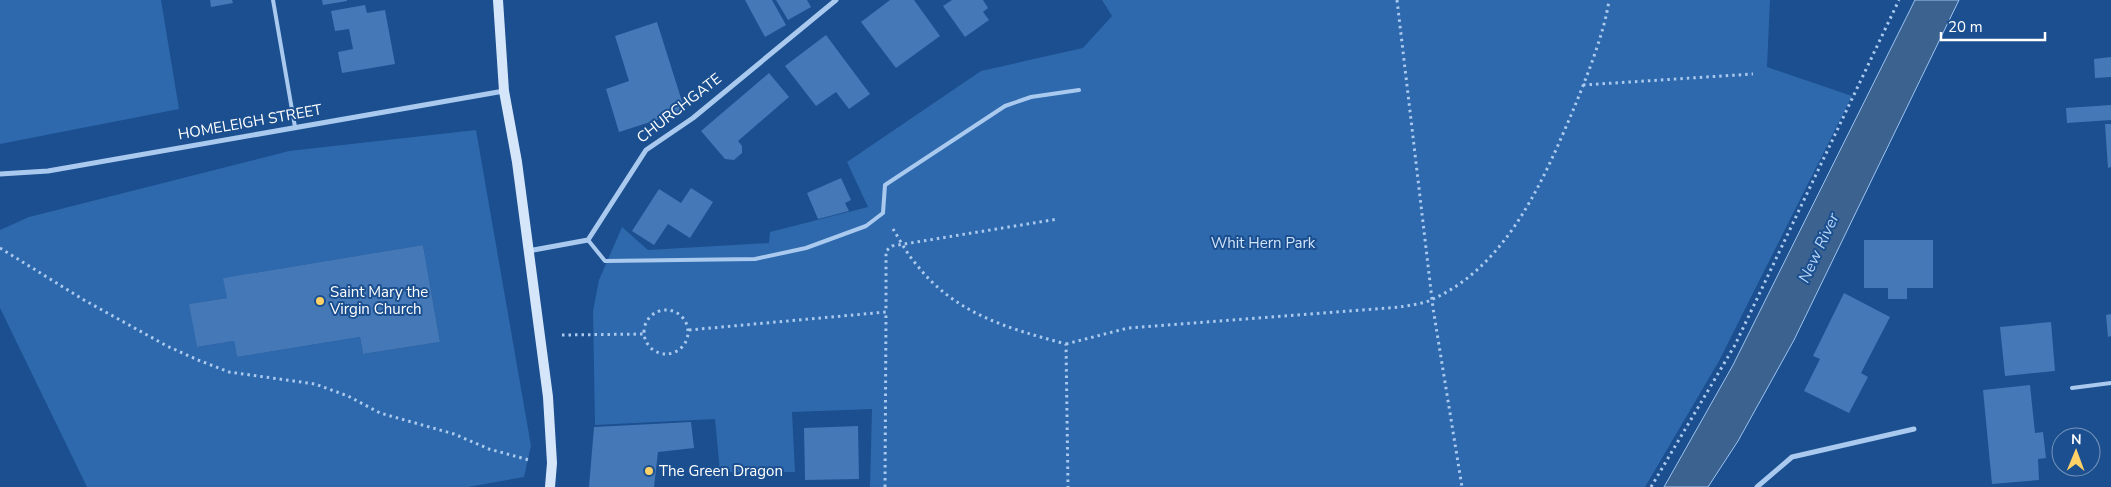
<svg xmlns="http://www.w3.org/2000/svg" width="2111" height="487" font-family="'Nunito Sans',sans-serif">
<rect width="100%" height="100%" fill="#1b4f8f"/>
<!-- green -->
<path fill="#2e69ad" fill-rule="evenodd" d="M0,0H161L179,109L0,144Z
M1102,0H1770L1767,67L1852,96L1719,361L1645,487H870L872,409L792,412L795,472H720L715,419L595,425L593,311L599,280L622,227L648,250L769,243L770,232L868,207L847,162L981,71L1083,48L1112,16Z
M476,130L531,446L524,477L468,487H87L0,308V230L29,217L289,151ZM423,245L440,342L363,354L360,337L237,357L234,341L197,347L190,304L227,298L224,278Z"/>
<!-- water -->
<path fill="#3c6290" stroke="#9cc4f0" d="M1915,0H1959L1794,340L1738,441L1708,487H1664L1733,365Z"/>
<!-- building -->
<path fill="#4478b7" d="M210,0H232L233,3L211,7Z
M322,0H347V1L323,5Z
M745,0H772L786,25L765,37Z
M776,0H807L811,7L788,20Z
M890,0H914L940,36L896,68L861,22Z
M952,0H983L988,8L983,12L989,20L965,37L943,6Z
M365,5L367,13L385,10L395,64L342,73L338,52L353,49L349,29L335,31L331,11Z
M657,22L685,111L619,132L606,89L629,81L615,36Z
M826,35L870,94L849,109L836,92L816,106L785,66Z
M2111,57V77L2095,78L2094,59Z
M769,73L789,97L738,141L742,146V153L734,160L725,159L701,131Z
M2111,105V120L2067,123L2066,108Z
M2105,124H2111V167L2108,168Z
M841,178L851,200L845,203L849,211L818,219L807,193Z
M691,188L713,202L690,238L668,224L654,245L632,231L659,189L681,203Z
M1864,240H1933V288H1907V299H1888V288H1864Z
M423,245L440,342L363,354L360,337L237,357L234,341L197,347L189,304L227,298L223,278Z
M1844,293L1890,317L1861,373L1868,377L1849,413L1804,391L1820,359L1813,356Z
M2111,314V336L2108,337L2106,315Z
M2051,322L2055,371L2005,376L2000,327Z
M2030,385L2035,433L2043,432L2046,458L2038,459L2039,480L1992,484L1983,390Z
M691,422L694,448L658,452L654,487H589L594,427Z
M858,426L859,479L805,480L804,428Z"/>
<g fill="none" stroke-linecap="round" stroke-linejoin="round">
<!-- path -->
<path stroke="#a9c9ee" stroke-width="3" stroke-dasharray="2.5 4" stroke-linecap="butt" d="M1397,0L1433,308L1462,487
M1583,85L1753,74
M893,229C900,240 907,254 916,264C955,314 1007,328 1066,344L1068,487
M0,248L84,300L167,346L198,360L229,372L315,384L348,396L380,413L454,434L489,449L529,460
M644 332a22 22 0 1 1 44 0a22 22 0 1 1-44 0Z
M689,330L886,312V251L892,246L1058,219
M562,335L644,334
M1066,344L1128,328L1400,307C1410,305 1424,304 1433,299C1508,265 1544,179 1574,108C1586,79 1605,31 1609,0
M885,487L886,312
M1651,487L1735,345L1899,0"/>
<!-- lane -->
<path stroke="#a9c9ee" stroke-width="4" d="M273,0L295,127
M588,240L605,261L755,259L806,248L866,226L883,213L885,185L1005,106L1031,97L1079,90
M2072,388L2111,383"/>
<!-- street -->
<path stroke="#a9c9ee" stroke-width="5" d="M0,174L48,171L504,91
M528,251L588,240L646,150L693,118L836,0
M1757,487L1792,457L1914,429"/>
<!-- secondary -->
<path stroke="#d6e6fa" stroke-width="10" d="M498,0L504,91L517,162L548,397L552,463L550,487"/>
</g>
<!-- markers -->
<g fill="#ffd166" stroke="#1b4f8f" stroke-width="2">
<circle cx="320" cy="301" r="5"/>
<circle cx="649" cy="471" r="5"/>
</g>
<g text-anchor="middle" dominant-baseline="central" stroke-width="4" stroke-linejoin="round" paint-order="stroke">
<!-- street labels -->
<g font-size="15" fill="#fff" stroke="#1b4f8f">
<text transform="translate(679 108) rotate(-38)">CHURCHGATE</text>
<text transform="translate(250 122) rotate(-10)">HOMELEIGH STREET</text>
</g>
<!-- park labels -->
<g font-size="15" fill="#cfe3fa" stroke="#1b4f8f">
<text x="1263" y="243">Whit Hern Park</text>
</g>
<!-- poi labels -->
<g font-size="15" fill="#fff" stroke="#1b4f8f" text-anchor="start">
<text x="330" y="292">Saint Mary the<tspan x="330" dy="17">Virgin Church</tspan></text>
<text x="659" y="471">The Green Dragon</text>
</g>
<!-- water labels -->
<g font-size="16" font-style="italic" fill="#b5d3f5" stroke="#1b4f8f">
<text transform="translate(1819 248) rotate(-65)">New River</text>
</g>
</g>
<!-- north arrow -->
<g transform="translate(2076 452) rotate(1)"><circle r="24" fill="#1b4f8f" stroke="#7695bc"/>
<path d="M0-4L9 19L0 12L-9 19Z" fill="#ffd166"/>
<text y="-8" font-size="14" font-weight="bold" text-anchor="middle" fill="#ffffff">N</text>
</g>
<!-- scale -->
<path d="M1941 32v8h104v-8" fill="none" stroke="#ffffff" stroke-width="2.5"/>
<text x="1948" y="32" font-size="15" fill="#ffffff" stroke="#1b4f8f" stroke-width="4" paint-order="stroke">20 m</text>
</svg>
